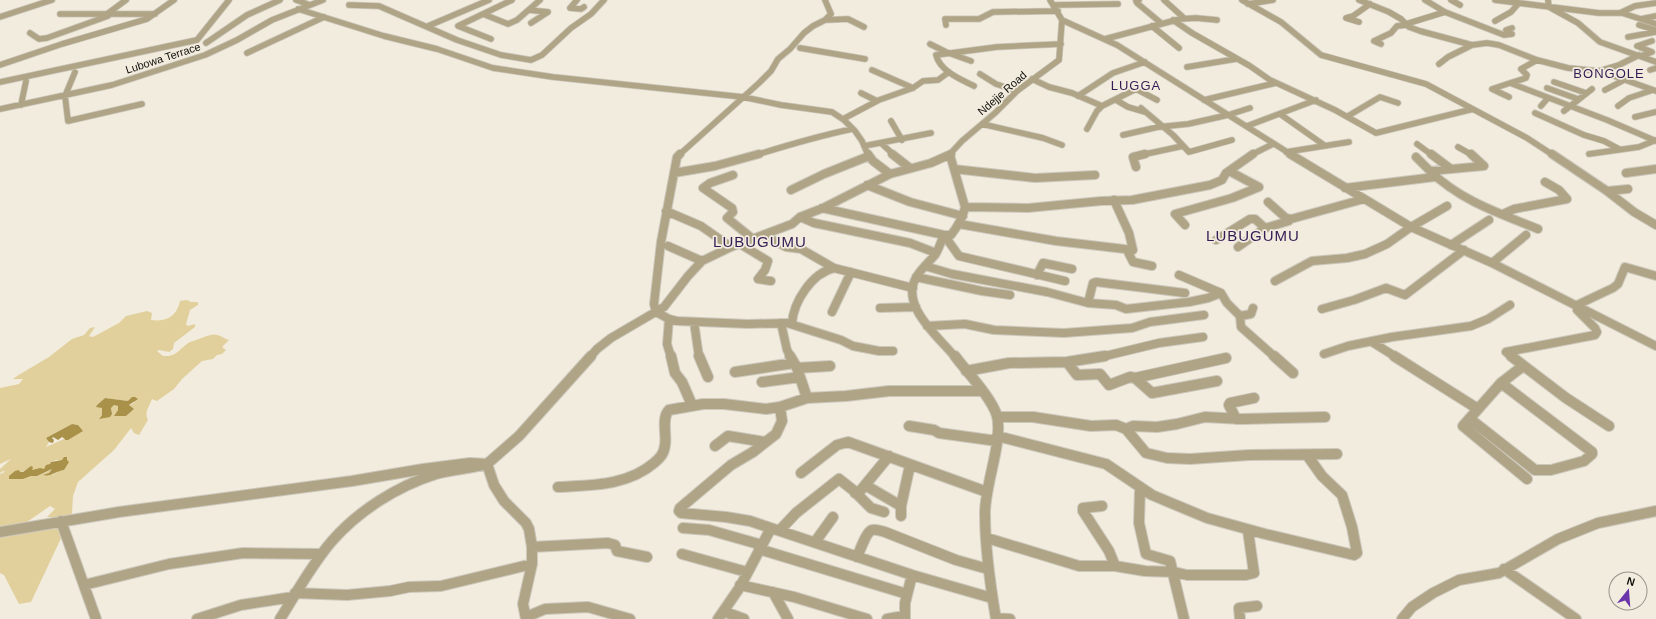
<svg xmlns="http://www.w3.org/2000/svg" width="1656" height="619" font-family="Arial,sans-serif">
<rect width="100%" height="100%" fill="#f1ecde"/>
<!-- green -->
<path fill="#e2d09c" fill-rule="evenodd" d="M187,300L191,302H198V305L190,310L186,324L188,326L195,324V327L174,343L173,349L169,352L159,350L157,351L163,356C178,357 178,349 190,342C191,342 209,335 211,335C217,333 223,338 229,340L222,347L226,350L222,354L217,355L213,359L202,361L182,379L174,389L157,401L152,399C149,408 144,411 148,420L139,435L134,433L131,428L114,450L78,482L73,496L72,513L68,518L52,522V517H47L55,509L50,506L14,531L0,533V474L5,472L3,471L0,473V469L11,459L0,464V388L19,384L23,379H13L17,376L49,357L72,339L84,335L90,328L95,327L89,336L93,337L119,323L126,316L147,311L152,313L151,320C165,322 177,317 180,301ZM105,398L135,402L129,406L134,409L126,416L115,415L118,410V406L114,405L111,408L112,412L99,418L102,415V408L97,405ZM72,424L78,425L82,431L46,447L49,442L46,438ZM56,460H62L66,465L64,470L58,471L53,475L49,473L53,469L37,476H31L23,479H9L29,468H32V470L44,469L45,467L50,464L51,462Z
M60,527L63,534L31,602L19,604L4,575L0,573V536Z"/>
<!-- water -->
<path fill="#a99149" d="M132,397H135L138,399L129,405L134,409L126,416H114L118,410V406L114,405L111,408L112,414L110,417L99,419L102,415V408L96,407L97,405L105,398L128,401Z
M72,424L78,425L83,431L68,440H65V439L62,437L58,440L53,437L52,438L54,440L53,443L49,442L46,438Z
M64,457H67V460L69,462L64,470C56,471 51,477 43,475L49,473L52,469L37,476H31L23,479H9V476L15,471L19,470L20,472H23L31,466L33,467L32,470L40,468L44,469L46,465L50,464L51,462L62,460Z"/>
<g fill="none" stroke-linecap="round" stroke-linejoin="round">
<!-- minor-far2 casing -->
<g stroke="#cdc8bc" stroke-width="7">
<path id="minor-far2" d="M296,0L310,5
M512,0L483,14L508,24L517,20L540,0
M577,0L570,8L581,9L584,7
M1139,0L1136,1L1137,3L1161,23
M1164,0L1184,18
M1242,0L1281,22L1321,55L1426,84L1527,138L1553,155
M1359,0L1389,12L1401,19L1409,27L1420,31L1472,45L1487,43L1499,45L1537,60L1568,68L1599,71L1619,65L1639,55
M1425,0L1445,12L1504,35L1512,34L1506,30L1512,28
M1451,0L1460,5
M1495,0L1599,13H1622L1656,24
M1548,0L1549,7L1578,23L1600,42L1656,62
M1248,4L1273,0
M349,5L379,6L457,40L501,55L531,60L542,55L571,28L591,14L604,0
M1054,5L1118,4
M298,9L384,36L437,49L493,68L553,77L743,97L781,105L832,112L844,120L855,131L862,141L868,155
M529,10L548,12L531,23
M1620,13L1635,6L1656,3
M60,14H155
M107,14L126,0
M483,14L458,26L491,39
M0,17L52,0
M1641,19L1656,16
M825,20L848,19L864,27
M1062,20L1117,45L1292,155
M1173,20L1192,33L1250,66L1270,80L1335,110L1376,133L1473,109
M1495,21L1511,12L1519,3
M1359,22L1346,18L1353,16L1370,4
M1406,24L1445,12
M946,25L945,19H979L993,12L1058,11
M1639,25L1656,30
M428,26L489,0
M1152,26L1179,48
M30,33L39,39L47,38L108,16
M1628,37L1656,32
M1105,39L1180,19L1196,18L1217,20
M206,43L247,15L280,0
M930,44L946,52L971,61
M1381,44L1374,41L1391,33L1397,26L1407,25
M800,48L865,59
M247,53L324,17
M1641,56L1652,52L1637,46L1652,41
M1537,60L1521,69L1527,75L1526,78L1510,83L1607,120L1656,141
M1439,64L1448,57L1472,45
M0,65L62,44L147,19L174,0
M1187,67L1236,59
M872,70L913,88
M1650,70L1656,68
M1600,71L1656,91
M75,72L65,96L68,121L142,104
M980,74L996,84L1017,91
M1032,79L1049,87L1072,93L1102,106L1097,111L1087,129
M0,82L197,40L229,0
M1554,82L1586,93
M974,86C960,79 940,71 936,55L997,47L1061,44
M1547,88L1578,99
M1605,90L1624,80
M861,93L877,101
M1078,96L1113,73L1145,62
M1509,97L1492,89L1510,83
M1116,100L1128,107L1145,112
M1204,100L1276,83
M21,105L26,81
M1102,106L1136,89L1157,100
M1541,106L1548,98
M1618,106L1629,98L1653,90
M1141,108L1173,135L1189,152L1232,140
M0,109L112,85L205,55L237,40L272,20L323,0
M1564,111L1592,89
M1535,113L1584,135L1604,141L1619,149
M1280,114L1324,145
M1348,116L1380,97L1398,103
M1635,117L1656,112
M843,119L879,100L913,88L923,81L938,80L949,72
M891,121L902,140
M982,124L1043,138L1062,145
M1247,126L1316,100
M1123,135L1158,127L1188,124L1228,115L1250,108
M882,144L894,155
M1417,144L1432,155
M864,146L931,133
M1458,147L1472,155
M1286,152L1349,142
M1589,154L1639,147L1656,140
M679,155L759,83L771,71L778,59L790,49L804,33L813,26L825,20L831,14L825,0
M756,155C788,145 819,136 852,129
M949,155L962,141L995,113L1017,91L1059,60L1062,20L1050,0
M1141,155L1183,146
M1251,155L1273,144"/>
</g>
<!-- minor-far1 casing -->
<g stroke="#cdc8bc" stroke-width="10">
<path id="minor-far1" d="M680,154L677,157L661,242L654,304L656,312L669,319L677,321L748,324L787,323L841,340L853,346L879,351H893
M868,154L873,161L890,174
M892,154L910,168
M1290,154L1411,227L1492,263L1656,346
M1431,154L1451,169
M1471,154L1484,166L1430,171C1461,201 1499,213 1538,229
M1552,154L1607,191L1628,189
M950,155L965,207C963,218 958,226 951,235H944C941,241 939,249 935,255C929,262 922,268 917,276C898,305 940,338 955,357
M1416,157L1430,171
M1136,167L1133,157L1145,154
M954,169L1035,178L1095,175
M674,173L715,166L759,154
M1626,173L1656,169
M733,175L710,183L703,188L732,208L733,212L727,218L753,239
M867,185L910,202L963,216
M1345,188L1435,177
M791,190L824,174L869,156
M1607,191L1634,212L1656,225
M1268,202L1286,218L1291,219L1364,199
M965,207L1028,208L1101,201L1132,200L1210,185L1222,180L1226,173L1253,154
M822,208L944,235L959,256L1065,281
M666,211L701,226L731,247
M1503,214L1514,209L1567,199L1559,190L1545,182
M800,217L814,223L910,243L936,253
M959,224L1056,241L1133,250L1129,233L1114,200
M1185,225L1175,214L1232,198L1259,187L1229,171
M763,235L786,247L801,249L834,268
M1216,240L1250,219H1255L1265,228
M740,244L768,261L765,270L758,279L771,281
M1451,245L1489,220
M668,246L702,261
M1238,247L1265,228L1289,221L1290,219
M1127,250L1133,262L1152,266
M1492,263L1526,235
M925,266L952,274L1047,292L1088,303L1116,305L1126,309L1189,302L1208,298L1221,293
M1037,275L1043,263L1072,269
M1179,275L1221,293L1227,303L1240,316L1241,327L1275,357
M916,277L982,291L1010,295
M1275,281L1312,261L1347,258L1365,254L1387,244L1411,227L1447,206
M1088,303L1093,283L1096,282L1185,293
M880,308L916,307
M1322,309L1354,300L1386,288L1405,295L1464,250
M832,312L851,272
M1240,316L1251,314L1253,308
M669,319L667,344L671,357
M694,322L699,357
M781,323L787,350L791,357
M792,324C793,302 812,273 834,268L913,288
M927,326L965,324L994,330L1064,333L1132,328L1150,322L1204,315
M1372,342L1396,357
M1324,354L1348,346L1392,337L1471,326L1488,319L1510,305
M590,357L597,349L611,338L664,307L688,276L702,261L731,247L792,224L800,217L823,208L890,174L931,163L951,154
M1101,357L1159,343L1203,337
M1512,357L1506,352L1595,335L1597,332L1595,328L1577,310V305L1613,288L1618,284L1625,267L1656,276"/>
</g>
<!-- minor casing -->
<g stroke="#cdc8bc" stroke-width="12">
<path id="minor" d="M671,356L675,373L682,382L692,405
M699,356L708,377
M790,356L797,368L807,398
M955,356C966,371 992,398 997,416C1003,442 985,484 985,513C985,548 990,584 996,619
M1274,356L1293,373
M1394,356L1478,409
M1511,356L1566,398L1609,426
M1067,362L1077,375L1100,374L1109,385L1130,377L1135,378L1226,358
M1523,366L1501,383L1463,426L1527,479
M797,368L830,366
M966,371L1009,363L1067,362L1105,356
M735,372L794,363
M1135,378L1152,393L1217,381
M762,382L800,377
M780,407L782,421L776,434L753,452L731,465L680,508L679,511L681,513L726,517L750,521L912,575L992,598
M997,417H1033L1091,426L1116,425L1126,429L1146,453L1167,458L1190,459L1249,455L1337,454
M1236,419L1229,405L1230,403L1254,398
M1470,419L1535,470H1551L1584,461L1592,454V452L1501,383
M909,426L934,430L939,433L997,441
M1126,429L1133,426L1157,427L1177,424L1205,417L1242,419L1325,417
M997,436L1106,464L1152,495L1207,518L1265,534L1354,555L1357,553L1352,527L1342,495L1322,476L1307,455
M715,446L728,436L765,442
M801,473L837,445L848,442L987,492
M865,485L901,506V516
M558,487C591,485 627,486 654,463C660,458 664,454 665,445C667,435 661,418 669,410L703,404H724L766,409L780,407L807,398L846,396L889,391H982
M1140,489L1139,523L1146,554L1170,561L1184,619
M855,493L861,490L889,456
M901,506L910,465
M61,521L96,619
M683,528L709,530L762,545
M780,530L796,513L839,479L853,490L871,508L884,512
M0,532L119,512L352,481L423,469L470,463L487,464L519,436L591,356
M987,538L1079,566H1115L1109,551L1083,511V508L1102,506
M815,542L833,517
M532,547L608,543L615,545L617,551L647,557
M759,549L907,594
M682,554L747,572
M857,557C860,551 866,532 872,530C876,529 881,531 885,532L956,560L988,569
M1115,566L1145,571L1174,572L1187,575H1246L1254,573L1248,531
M1504,569L1576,619
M84,585L169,564L243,553L322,554
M740,585L794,597L867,619
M773,592L788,619
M295,593L347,595L390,591L409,587L441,586L532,564
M725,612L744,619
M526,617L545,609L588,607L630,619
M996,618L1010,619
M197,619L241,605L293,597
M280,619C297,592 312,564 332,541C359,510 398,486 436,474C453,469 470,469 487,464L494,485L504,501L526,523L529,529L532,547V564L523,604L526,619
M718,619L740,587L771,528
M887,619L904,616
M905,619V603L912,575
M1240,619L1239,608L1257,606
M1402,619L1412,607L1433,593L1459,580L1499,573L1558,539L1598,523L1656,511"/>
</g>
<!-- minor-far2 -->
<use href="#minor-far2" stroke="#afa486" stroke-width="5.5"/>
<!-- minor-far1 -->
<use href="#minor-far1" stroke="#afa486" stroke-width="8"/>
<!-- minor -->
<use href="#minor" stroke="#afa486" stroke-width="10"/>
</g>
<g text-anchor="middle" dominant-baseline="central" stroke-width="3.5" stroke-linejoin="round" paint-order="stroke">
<!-- far-street labels -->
<g font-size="11" fill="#100e0a" stroke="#f1ecde">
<text transform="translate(163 58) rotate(-18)">Lubowa Terrace</text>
<text transform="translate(1002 93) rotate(-41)">Ndejje Road</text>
</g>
<!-- far-quarter labels -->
<g font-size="13" letter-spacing="1" fill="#351b54" stroke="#f1ecde">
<text x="1609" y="73">BONGOLE</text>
<text x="1136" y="85">LUGGA</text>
</g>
<!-- quarter labels -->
<g font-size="15" letter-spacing="1" fill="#351b54" stroke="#f1ecde">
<text x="1253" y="235">LUBUGUMU</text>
<text x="760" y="241">LUBUGUMU</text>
</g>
</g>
<!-- north arrow -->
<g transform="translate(1628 591) rotate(17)"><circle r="19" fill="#f1ecde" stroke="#979389"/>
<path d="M0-3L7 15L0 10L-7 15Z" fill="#6c34ab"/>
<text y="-6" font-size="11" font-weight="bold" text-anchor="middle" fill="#100e0a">N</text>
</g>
</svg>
